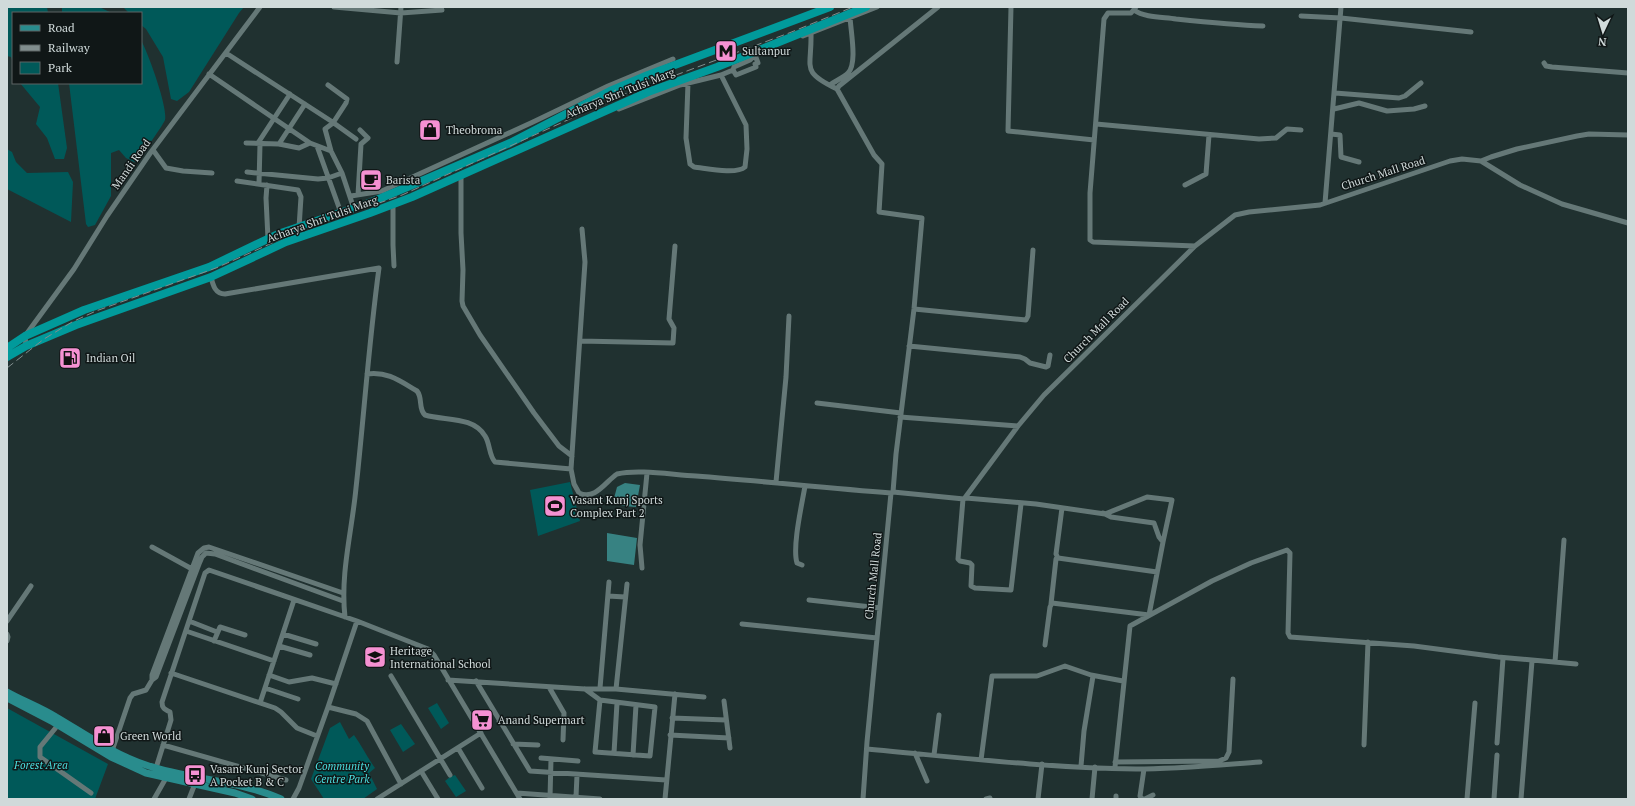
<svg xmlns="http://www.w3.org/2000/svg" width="1635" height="806" font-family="'PT Serif',serif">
<rect width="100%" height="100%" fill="#203130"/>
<!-- green -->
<path fill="#005959" d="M7,7H47L48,13H13V63L11,57L7,56Z
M62,7H99L112,13H62Z
M123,7H244L239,13L189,92L177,101L171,99L163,57L146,29L141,25V13H129Z
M141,40C148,53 168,107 165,120C162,127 144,151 139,159L134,162L126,158L119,150L111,153V196L95,225L88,227L86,224L69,83H141Z
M20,83H58L67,148L64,159H55L47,138L36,124L40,107Z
M7,149L12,152L16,162L27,173L68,172L73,182L71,222L7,189Z
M570,482L580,521L538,536L530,490Z
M437,703L449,723L441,729L428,708Z
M7,708L108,764L95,799H7Z
M340,722L349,739L354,735C362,746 367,757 375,768L369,773L377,789L363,799H324L311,779L330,728Z
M401,724L415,744L403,752L390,730Z
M455,775L466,791L456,797L445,781L450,777Z"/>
<!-- water -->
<path fill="#378282" d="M625,483L640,485L636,507L623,506L613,502L617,487Z
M607,533L637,538L634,565L607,561Z"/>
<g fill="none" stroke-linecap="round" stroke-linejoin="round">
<!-- minor -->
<path stroke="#657877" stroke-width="5" d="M334,7L401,13L442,10
M1011,7L1008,131L1094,140
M1136,7L1131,13H1108L1104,19L1090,193V240L1093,242L1195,246
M1134,10C1145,18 1163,17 1176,19C1205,22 1234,25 1263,26
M1301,16L1341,18L1471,32
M811,33C812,69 800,71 837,89
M803,36L877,7
M226,53L331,121L356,139
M397,62L401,7
M1544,63L1546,66L1552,67L1628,73
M733,70L734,67L750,60L755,55
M209,74L310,143L331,151
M688,83L686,138L690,164L694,167C705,168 736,175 745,167L747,149L746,125L721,75
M328,85L347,99L346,103L333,123L325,129L331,151L342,173L354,209
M830,85C835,81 843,78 848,73C858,63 850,29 850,15
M1335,93L1399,98L1405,96L1421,83
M619,109L680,85L721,75L733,70L736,75L756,67L755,64L758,63L755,55L758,53
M1334,109L1359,103L1387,111L1414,109L1425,106
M1096,124L1259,139L1276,138L1287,129L1301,130
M1331,134L1340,135L1341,157L1359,162
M246,143L279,144L299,148L310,143
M258,143L290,94
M279,144L305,104
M317,146L341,213
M153,150L166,168L183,171L212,173
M1481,161L1491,157L1517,149L1577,136L1589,134L1628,135
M247,172L318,179L328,178L342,173
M461,178V233L463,270L462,301L463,306L480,335L534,413L559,446L572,456
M237,181L298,190L301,197L299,228
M259,184L260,144
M267,185L266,198L268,239
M1185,185L1206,174L1209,135
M358,195L361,144L368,138L360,130
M351,196L382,191L533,122L608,86L673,59
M1325,203L1341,7
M393,207V245L394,266
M582,229L585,262L571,469L574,484L579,493C595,501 606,481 617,474C639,469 673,475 696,476C761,481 826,488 891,493L893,492L964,499L1018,426L1044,395L1195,246L1235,215L1249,212L1320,205L1450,161L1462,159L1481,161L1520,185L1562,204L1628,223
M211,277C213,285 215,294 225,294L379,268C369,341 364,415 356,488C352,531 340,574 345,617
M914,309L1026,320L1028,316L1033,250
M580,341L673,343L674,328L669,319L675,246
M26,346L25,336L74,269L107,216L151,152L260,7
M909,346L1020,357L1025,359L1030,363L1046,367L1048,366L1050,355
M367,374C387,371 400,381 417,391C423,398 418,409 425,415C445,421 473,416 485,436C490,443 489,456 495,462L571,469
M817,403L901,413
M900,417L1018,426
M776,482L786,377L789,316
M893,492L896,454L914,309L922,218L879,212L882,164L874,155L837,89L839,86L938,7
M966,498L1036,504L1105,514L1147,497L1172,500L1163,542
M963,499L958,559L960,561L970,563L972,565L971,586L975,588L1011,590L1021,504
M1062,508L1056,554L1058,558L1157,572
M152,547L192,569
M802,565L797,563C792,547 802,504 805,486
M642,568L640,545L647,473
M608,596L625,597
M809,600L880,608
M1051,604L1056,559
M7,621L31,586
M189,621L217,632
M742,624L877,638
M186,631L274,661
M7,634L8,637L7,641
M283,634L316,644
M214,641L220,627L245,635
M1045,645L1050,607L1052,603L1149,615L1163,542L1159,537L1154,523L1111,517L1103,513
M279,646L310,655
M1555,662L1564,540
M171,673L275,708L281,712L297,728L317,736
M269,675L289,682L312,678L336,684
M391,676L450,775
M152,680L156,677L199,564L202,557L206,553L215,554L343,601
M448,680L585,689H616L704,697
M476,681L530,771L666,780
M549,687L564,713L563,740
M265,688L298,699
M600,688L609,582
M585,689L600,700L655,707L650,756L595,752L600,700
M616,689L627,584
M724,701L730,748
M260,703L294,600
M328,707L356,714L367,721L401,784
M672,718L726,720
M499,721L513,722
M58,725L40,747V757L91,793
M670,735L729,738
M1497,743L1503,658
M513,744L538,745
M163,745L286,780
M1364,745L1368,642
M458,748L482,788
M867,749C955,757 1047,768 1136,769C1177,769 1219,765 1260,762
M112,751L130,698L133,694L146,690L152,680V675L198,553L204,548L209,547L343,593
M614,753L617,703
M915,753L927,781
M633,755L636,705
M934,755L939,715
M541,758L578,761
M981,760L992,676H1037L1065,666L1091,675L1123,681
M1115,762L1219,761L1226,758L1229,752L1233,679
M1081,766L1084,731L1093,676
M1115,767L1130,626L1212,581L1251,563L1287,550L1290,553L1288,633L1290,637L1414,646L1498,657L1576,664
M156,768L171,720L170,712C164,709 162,708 162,702L205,573L209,570L357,621L428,649L434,655L520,799
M1144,769L1140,796L1142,799H1145L1153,795
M421,771L438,799
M517,793L600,799
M576,797L577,775
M550,798L551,759
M154,799L166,778
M189,799L196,781
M293,799L299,788L328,707L357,621
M377,799L481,733
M665,799L675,694
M863,799L867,742L891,493
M986,799L990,798
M1038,799L1042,764
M1092,799L1095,767
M1116,799V796
M1467,799L1475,703
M1494,799L1497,755
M1521,799L1532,661"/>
<!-- major -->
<path stroke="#298c8d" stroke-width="7" d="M7,692C23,701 40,707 56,717C85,734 113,754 146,765C190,780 239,780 281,799
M7,698L53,722L111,757L146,773L235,793L252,799"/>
<!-- highway -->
<path stroke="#019a9b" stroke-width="8" d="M7,348L25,336L84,310L209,267L278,234L369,203L417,183L510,143L610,91L648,75L830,7
M7,357L26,346L76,325L211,277L286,242L370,213L412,197L648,92L717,67L866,7"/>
<!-- rail -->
<path stroke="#818e8e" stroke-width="1" stroke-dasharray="8 4" stroke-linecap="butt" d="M570,110L616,90
M7,368L44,339L72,322L96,311L216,268L299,231L402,195L625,94L789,33L853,7"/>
</g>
<!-- icons -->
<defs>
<g id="metro-square" transform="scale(1.15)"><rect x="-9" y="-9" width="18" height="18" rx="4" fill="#f591d2" stroke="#101717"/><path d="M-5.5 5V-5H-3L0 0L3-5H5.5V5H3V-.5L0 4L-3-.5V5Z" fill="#111"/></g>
<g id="shop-square" transform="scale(1.15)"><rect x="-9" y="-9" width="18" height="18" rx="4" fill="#f591d2" stroke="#101717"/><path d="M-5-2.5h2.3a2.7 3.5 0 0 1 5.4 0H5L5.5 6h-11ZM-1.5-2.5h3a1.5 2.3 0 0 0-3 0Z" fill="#111"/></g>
<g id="cafe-square" transform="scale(1.15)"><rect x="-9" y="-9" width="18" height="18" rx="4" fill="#f591d2" stroke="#101717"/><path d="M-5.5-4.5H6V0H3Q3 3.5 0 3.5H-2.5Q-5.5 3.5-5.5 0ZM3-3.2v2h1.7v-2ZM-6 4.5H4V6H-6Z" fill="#111"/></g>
<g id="fuel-square" transform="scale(1.15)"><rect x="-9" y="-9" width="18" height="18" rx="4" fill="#f591d2" stroke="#101717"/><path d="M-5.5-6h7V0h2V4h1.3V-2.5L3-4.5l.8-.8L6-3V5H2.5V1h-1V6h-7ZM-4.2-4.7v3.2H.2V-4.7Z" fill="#111"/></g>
<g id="stadium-square" transform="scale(1.15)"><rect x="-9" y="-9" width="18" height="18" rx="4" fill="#f591d2" stroke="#101717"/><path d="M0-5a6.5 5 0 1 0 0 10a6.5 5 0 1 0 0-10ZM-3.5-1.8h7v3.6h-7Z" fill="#111"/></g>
<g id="school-square" transform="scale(1.15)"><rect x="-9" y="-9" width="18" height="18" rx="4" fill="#f591d2" stroke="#101717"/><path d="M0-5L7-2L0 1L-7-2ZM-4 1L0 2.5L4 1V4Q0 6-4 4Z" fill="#111"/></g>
<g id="supermarket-square" transform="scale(1.15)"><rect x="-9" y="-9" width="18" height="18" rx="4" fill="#f591d2" stroke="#101717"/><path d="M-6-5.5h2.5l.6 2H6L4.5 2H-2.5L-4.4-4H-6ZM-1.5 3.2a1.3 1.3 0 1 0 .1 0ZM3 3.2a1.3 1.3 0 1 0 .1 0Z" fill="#111"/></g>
<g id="bus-square" transform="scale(1.15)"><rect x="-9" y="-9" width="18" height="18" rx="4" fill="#f591d2" stroke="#101717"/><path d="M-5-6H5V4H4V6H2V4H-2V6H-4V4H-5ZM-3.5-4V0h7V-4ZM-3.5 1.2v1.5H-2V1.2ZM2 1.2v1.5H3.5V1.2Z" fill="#111"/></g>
</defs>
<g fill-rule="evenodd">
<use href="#metro-square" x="726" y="51"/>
<use href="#shop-square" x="430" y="130"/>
<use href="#cafe-square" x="371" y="180"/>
<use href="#fuel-square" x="70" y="358"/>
<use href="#stadium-square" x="555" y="506"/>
<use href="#school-square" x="375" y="657"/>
<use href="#supermarket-square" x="482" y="720"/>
<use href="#shop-square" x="104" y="736"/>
<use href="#bus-square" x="195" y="775"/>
</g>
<g text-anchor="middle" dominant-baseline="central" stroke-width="3" stroke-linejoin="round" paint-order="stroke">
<!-- poi labels -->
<g font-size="11" fill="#d0dada" stroke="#101717" text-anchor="start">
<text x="742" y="51">Sultanpur</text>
<text x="446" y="130">Theobroma</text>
<text x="386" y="180">Barista</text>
<text x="86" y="358">Indian Oil</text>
<text x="570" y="500">Vasant Kunj Sports<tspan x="570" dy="13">Complex Part 2</tspan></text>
<text x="390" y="651">Heritage<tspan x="390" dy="13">International School</tspan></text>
<text x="498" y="720">Anand Supermart</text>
<text x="120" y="736">Green World</text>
<text x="210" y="769">Vasant Kunj Sector<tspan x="210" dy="13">A Pocket B &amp; C</tspan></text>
</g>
<!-- street labels -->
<g font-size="11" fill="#d0dada" stroke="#101717">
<text transform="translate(620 93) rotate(-22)">Acharya Shri Tulsi Marg</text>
<text transform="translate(131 164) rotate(-55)">Mandi Road</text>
<text transform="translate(1383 173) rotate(-18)">Church Mall Road</text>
<text transform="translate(322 219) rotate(-20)">Acharya Shri Tulsi Marg</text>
<text transform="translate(1096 330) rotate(-45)">Church Mall Road</text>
<text transform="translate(873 576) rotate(-84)">Church Mall Road</text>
</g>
<!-- park labels -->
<g font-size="11" font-style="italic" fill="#4bddde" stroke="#101717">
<text x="41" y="765">Forest Area</text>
<text x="342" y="766">Community<tspan x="342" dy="13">Centre Park</tspan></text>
</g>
</g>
<!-- border -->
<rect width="1635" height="806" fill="none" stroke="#d0dada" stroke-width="16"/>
<!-- legend -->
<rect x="12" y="12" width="130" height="72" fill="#101717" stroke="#5d6565"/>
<rect x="20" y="25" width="20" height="6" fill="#298c8d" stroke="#5d6565"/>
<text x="48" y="32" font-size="12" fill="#d0dada">Road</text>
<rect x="20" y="45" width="20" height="6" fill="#818e8e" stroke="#5d6565"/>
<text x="48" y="52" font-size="12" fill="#d0dada">Railway</text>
<rect x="20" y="62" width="20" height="12" fill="#005959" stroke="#5d6565"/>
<text x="48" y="72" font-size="12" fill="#d0dada">Park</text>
<!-- north arrow -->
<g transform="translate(1603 32) rotate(184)" stroke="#101717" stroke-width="3" paint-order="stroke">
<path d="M0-3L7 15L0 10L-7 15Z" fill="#d0dada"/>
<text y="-6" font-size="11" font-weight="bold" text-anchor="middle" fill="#d0dada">N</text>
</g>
</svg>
